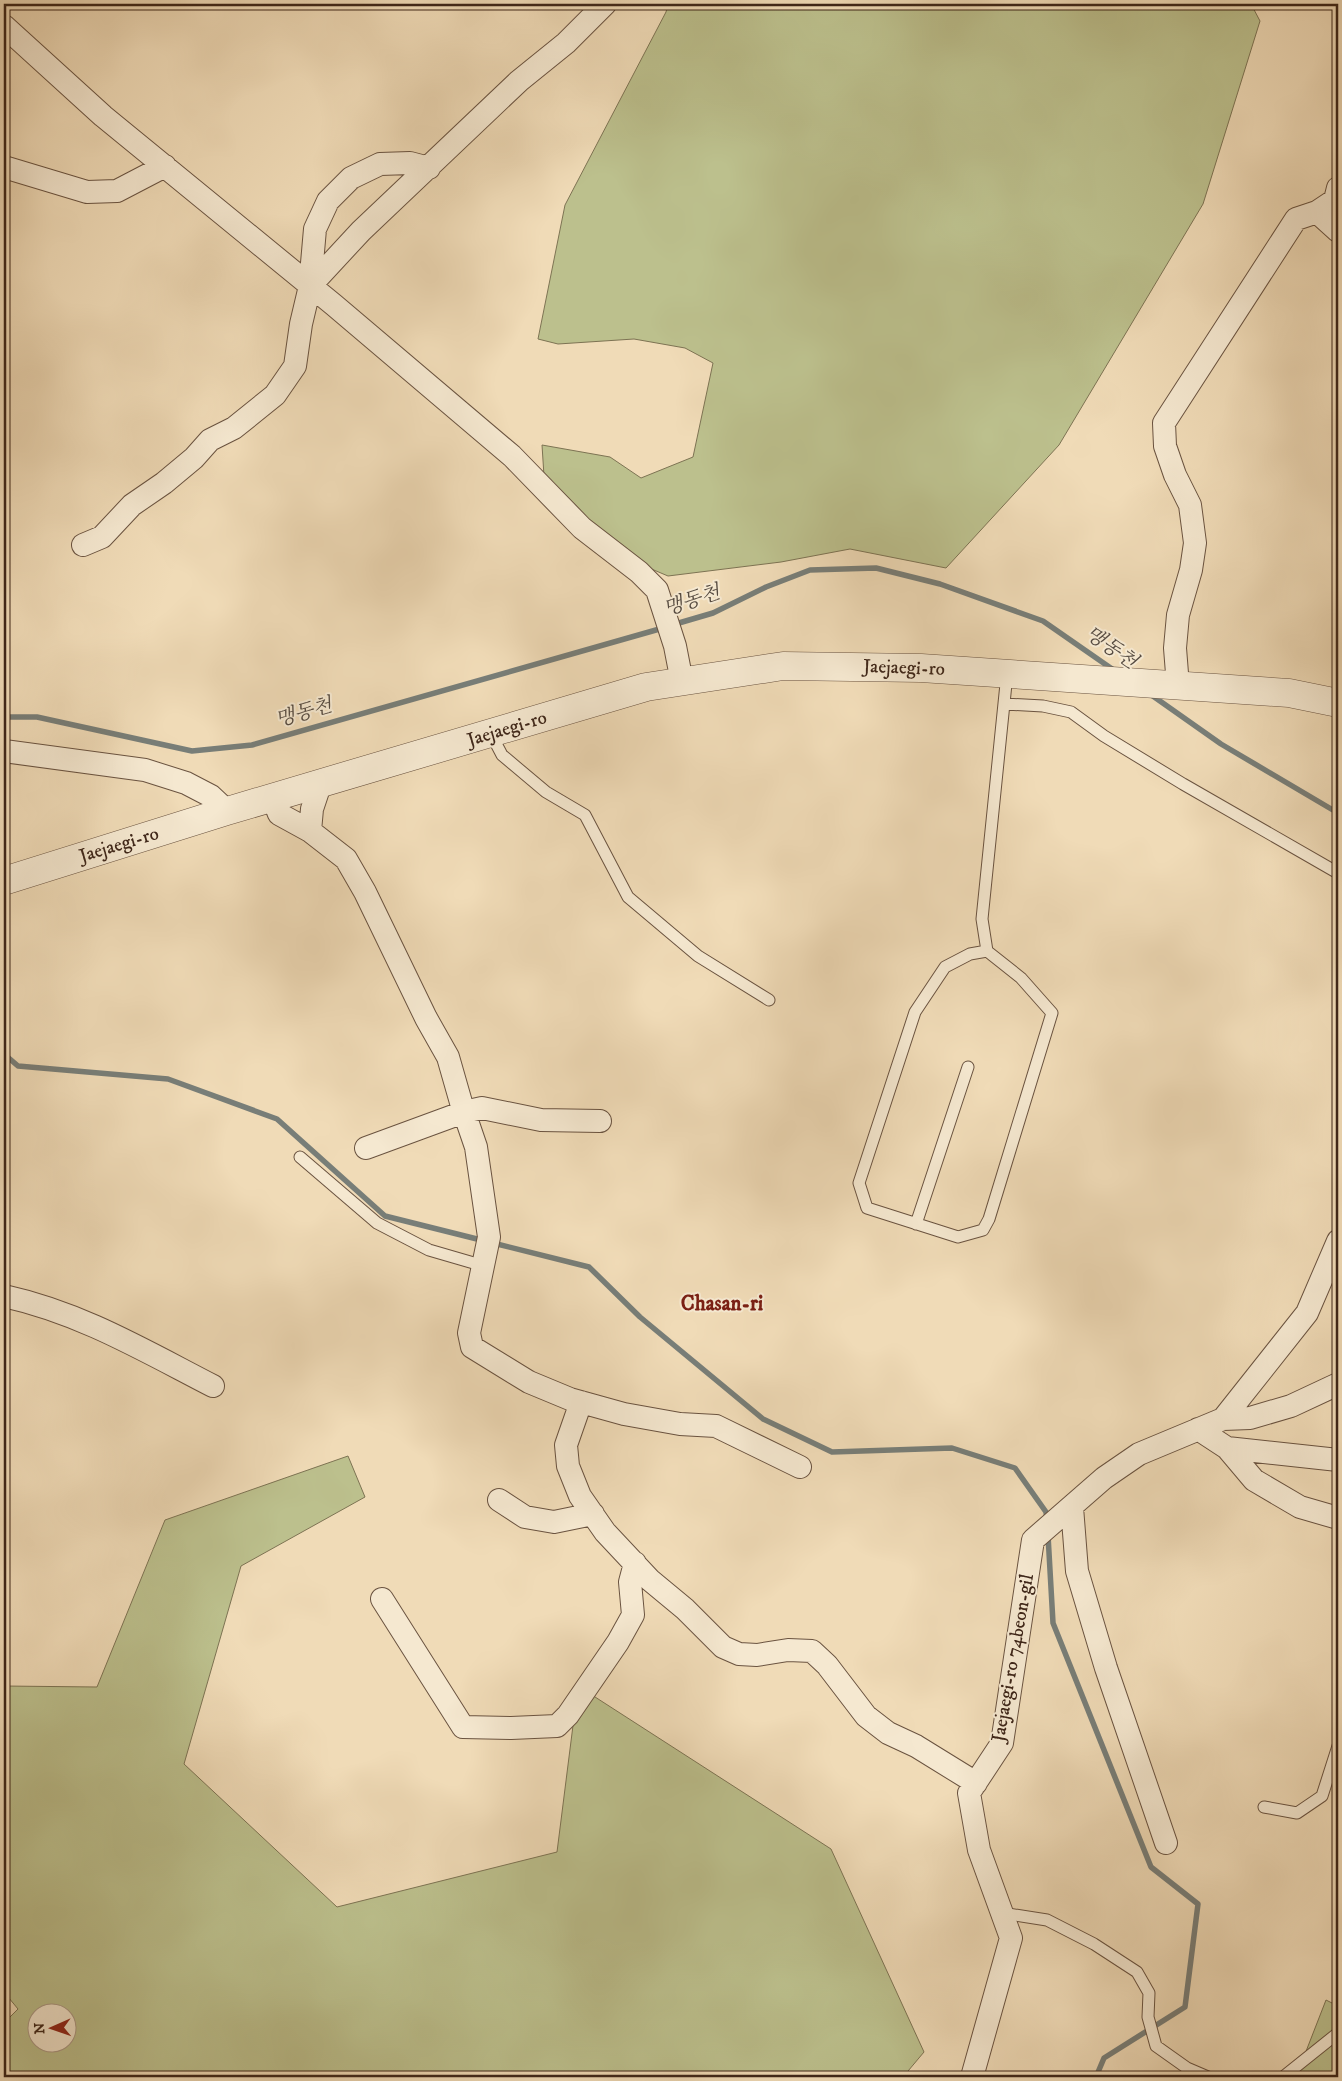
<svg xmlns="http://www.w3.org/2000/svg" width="1342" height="2081" font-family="'IM FELL DW Pica','Noto Serif KR',serif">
<rect width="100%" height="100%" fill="#f0dbb7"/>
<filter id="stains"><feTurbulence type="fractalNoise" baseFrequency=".004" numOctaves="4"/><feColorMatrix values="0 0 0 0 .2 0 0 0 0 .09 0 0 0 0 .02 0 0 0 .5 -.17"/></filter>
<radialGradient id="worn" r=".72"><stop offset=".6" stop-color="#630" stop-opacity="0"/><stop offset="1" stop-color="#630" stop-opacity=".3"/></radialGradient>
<!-- green -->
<path fill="#bcc08d" stroke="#7d7353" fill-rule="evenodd" d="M668,4H1251L1260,21L1203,204L1059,445L946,568L850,549L781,562L668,576L616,554L544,476L542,445L610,457L641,478L693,457L713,363L685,348L634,339L558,344L538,339L565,205L666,12Z
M348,1456L365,1497L241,1566L184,1764L337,1907L557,1852L578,1686L831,1849L924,2052L903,2077H4V2023L18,2009L4,1992V1686L97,1687L165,1520ZM38,2014H68V2044H38Z
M1326,2000L1338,2006V2077H1296Z"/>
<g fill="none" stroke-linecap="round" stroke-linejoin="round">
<!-- stream -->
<path stroke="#787e78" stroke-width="5.5" d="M672,625L713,613L766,587L810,570L876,568L940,584L1043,621L1115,671
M1150,694L1221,744L1338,813
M4,717H37L192,751L252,745L663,628
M4,1054L18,1066L168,1079L277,1119L385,1216L485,1241
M493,1243L589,1267L640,1317L763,1419L832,1452L952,1448L1015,1468L1046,1512L1047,1521
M1048,1535L1053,1623L1151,1867L1198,1904L1185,2007L1104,2058L1096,2077"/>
<!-- service casing -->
<g stroke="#6a5340" stroke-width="13">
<path id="service" d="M1004,704L1043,706L1071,712L1104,736L1183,784L1338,873
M491,734L502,755L546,792L585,815L628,897L698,956L769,1000
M987,951L970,954L945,967L915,1012L859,1183L867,1208L958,1237L983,1230L989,1219L1052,1013L1021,978L987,951L982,919L1007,674
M300,1157L377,1223L429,1250L484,1266
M916,1224L968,1067
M1264,1807L1297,1813L1322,1796L1338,1746
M1002,1913L1047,1920L1094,1944L1137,1972L1149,1993L1148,2017L1156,2046L1187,2068L1208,2077
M1283,2077L1338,2033"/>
</g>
<!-- minor casing -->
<g stroke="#6a5340" stroke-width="24">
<path id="minor" d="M4,26L103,116L334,305L512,456L582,528L639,572L657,590L675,646L682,682
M4,167L87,192L117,191L165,166
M1317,212L1338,231
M310,286L361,231L519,81L566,43L605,4
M83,545L102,537L132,505L164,483L194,458L210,440L234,428L275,395L295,366L301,324L310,286L315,229L328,201L351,178L380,164L410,163L429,168
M1178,686L1175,648L1178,615L1191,570L1195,543L1190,505L1175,475L1165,446L1164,423L1296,219L1317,212L1335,200L1338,188
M4,751L145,770L186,783L211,796L227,811
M273,799L279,814L310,831L346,859L365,892L426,1018L448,1057L462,1106L476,1147L489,1237L469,1333L472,1347L529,1382L570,1399L624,1414L680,1424L716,1426L800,1467
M310,831L312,809L320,785
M366,1148L464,1112L482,1108L541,1120L600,1121
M4,1296C81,1313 143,1350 213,1386
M581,1402L566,1445L568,1466L580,1496L605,1532L650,1580L685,1609L723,1647L739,1654L757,1655L788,1650L812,1651L827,1665L866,1716L888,1733L916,1746L976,1783
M1223,1419L1250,1418L1291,1406L1338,1384
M1198,1429L1227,1448L1338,1460
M1227,1448L1254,1480L1300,1507L1338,1518
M499,1500L525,1517L554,1522L593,1514
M1072,1507L1077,1571L1106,1668L1166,1843
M382,1599L463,1727L511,1728L557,1726L568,1715L618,1642L633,1615L630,1582L635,1563
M972,2077L1011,1938L979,1850L969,1793L1002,1743L1033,1540L1104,1478L1139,1454L1223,1419L1307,1313L1338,1241"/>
</g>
<!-- tertiary casing -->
<g stroke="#6a5340" stroke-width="29">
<path id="tertiary" d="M4,881L227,811L646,687L783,666L921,668L1289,693L1338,703"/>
</g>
<!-- service -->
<use href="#service" stroke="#f5e8d0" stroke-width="11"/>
<!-- minor -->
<use href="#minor" stroke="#f5e8d0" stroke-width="22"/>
<!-- tertiary -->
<use href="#tertiary" stroke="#f5e8d0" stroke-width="28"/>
</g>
<g text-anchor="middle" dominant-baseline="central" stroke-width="4" stroke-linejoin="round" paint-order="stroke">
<!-- street labels -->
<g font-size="19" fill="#3e2619" stroke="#f5e8d0">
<text transform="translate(904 668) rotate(2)">Jaejaegi-ro</text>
<text transform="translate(507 729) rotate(-17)">Jaejaegi-ro</text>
<text transform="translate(119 845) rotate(-17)">Jaejaegi-ro</text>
<text transform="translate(1013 1658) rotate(-80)">Jaejaegi-ro 74beon-gil</text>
</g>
<!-- water labels -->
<g font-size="20" font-style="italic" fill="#564b41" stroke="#f5e8d0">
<text transform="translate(692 601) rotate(-18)">맹동천</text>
<text transform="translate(1111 648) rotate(35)">맹동천</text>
<text transform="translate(304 713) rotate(-16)">맹동천</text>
</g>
<!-- quarter labels -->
<g font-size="21" font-weight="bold" fill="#7a1f14" stroke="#f5e8d0">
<text x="722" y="1304">Chasan-ri</text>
</g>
</g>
<!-- margin -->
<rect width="1342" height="2081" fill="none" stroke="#f0dbb7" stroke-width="20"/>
<rect x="5" y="5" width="1332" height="2071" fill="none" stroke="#3e2619" stroke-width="2.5"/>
<rect x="10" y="10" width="1322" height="2061" fill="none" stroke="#3e2619"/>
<!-- north arrow -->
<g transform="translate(52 2028) rotate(268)"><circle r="24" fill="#f5e8d0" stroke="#ac9a87"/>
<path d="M0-4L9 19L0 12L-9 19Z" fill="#8f2418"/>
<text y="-8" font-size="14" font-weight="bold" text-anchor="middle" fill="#3e2619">N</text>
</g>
<rect width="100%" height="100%" filter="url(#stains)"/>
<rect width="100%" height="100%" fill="url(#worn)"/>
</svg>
